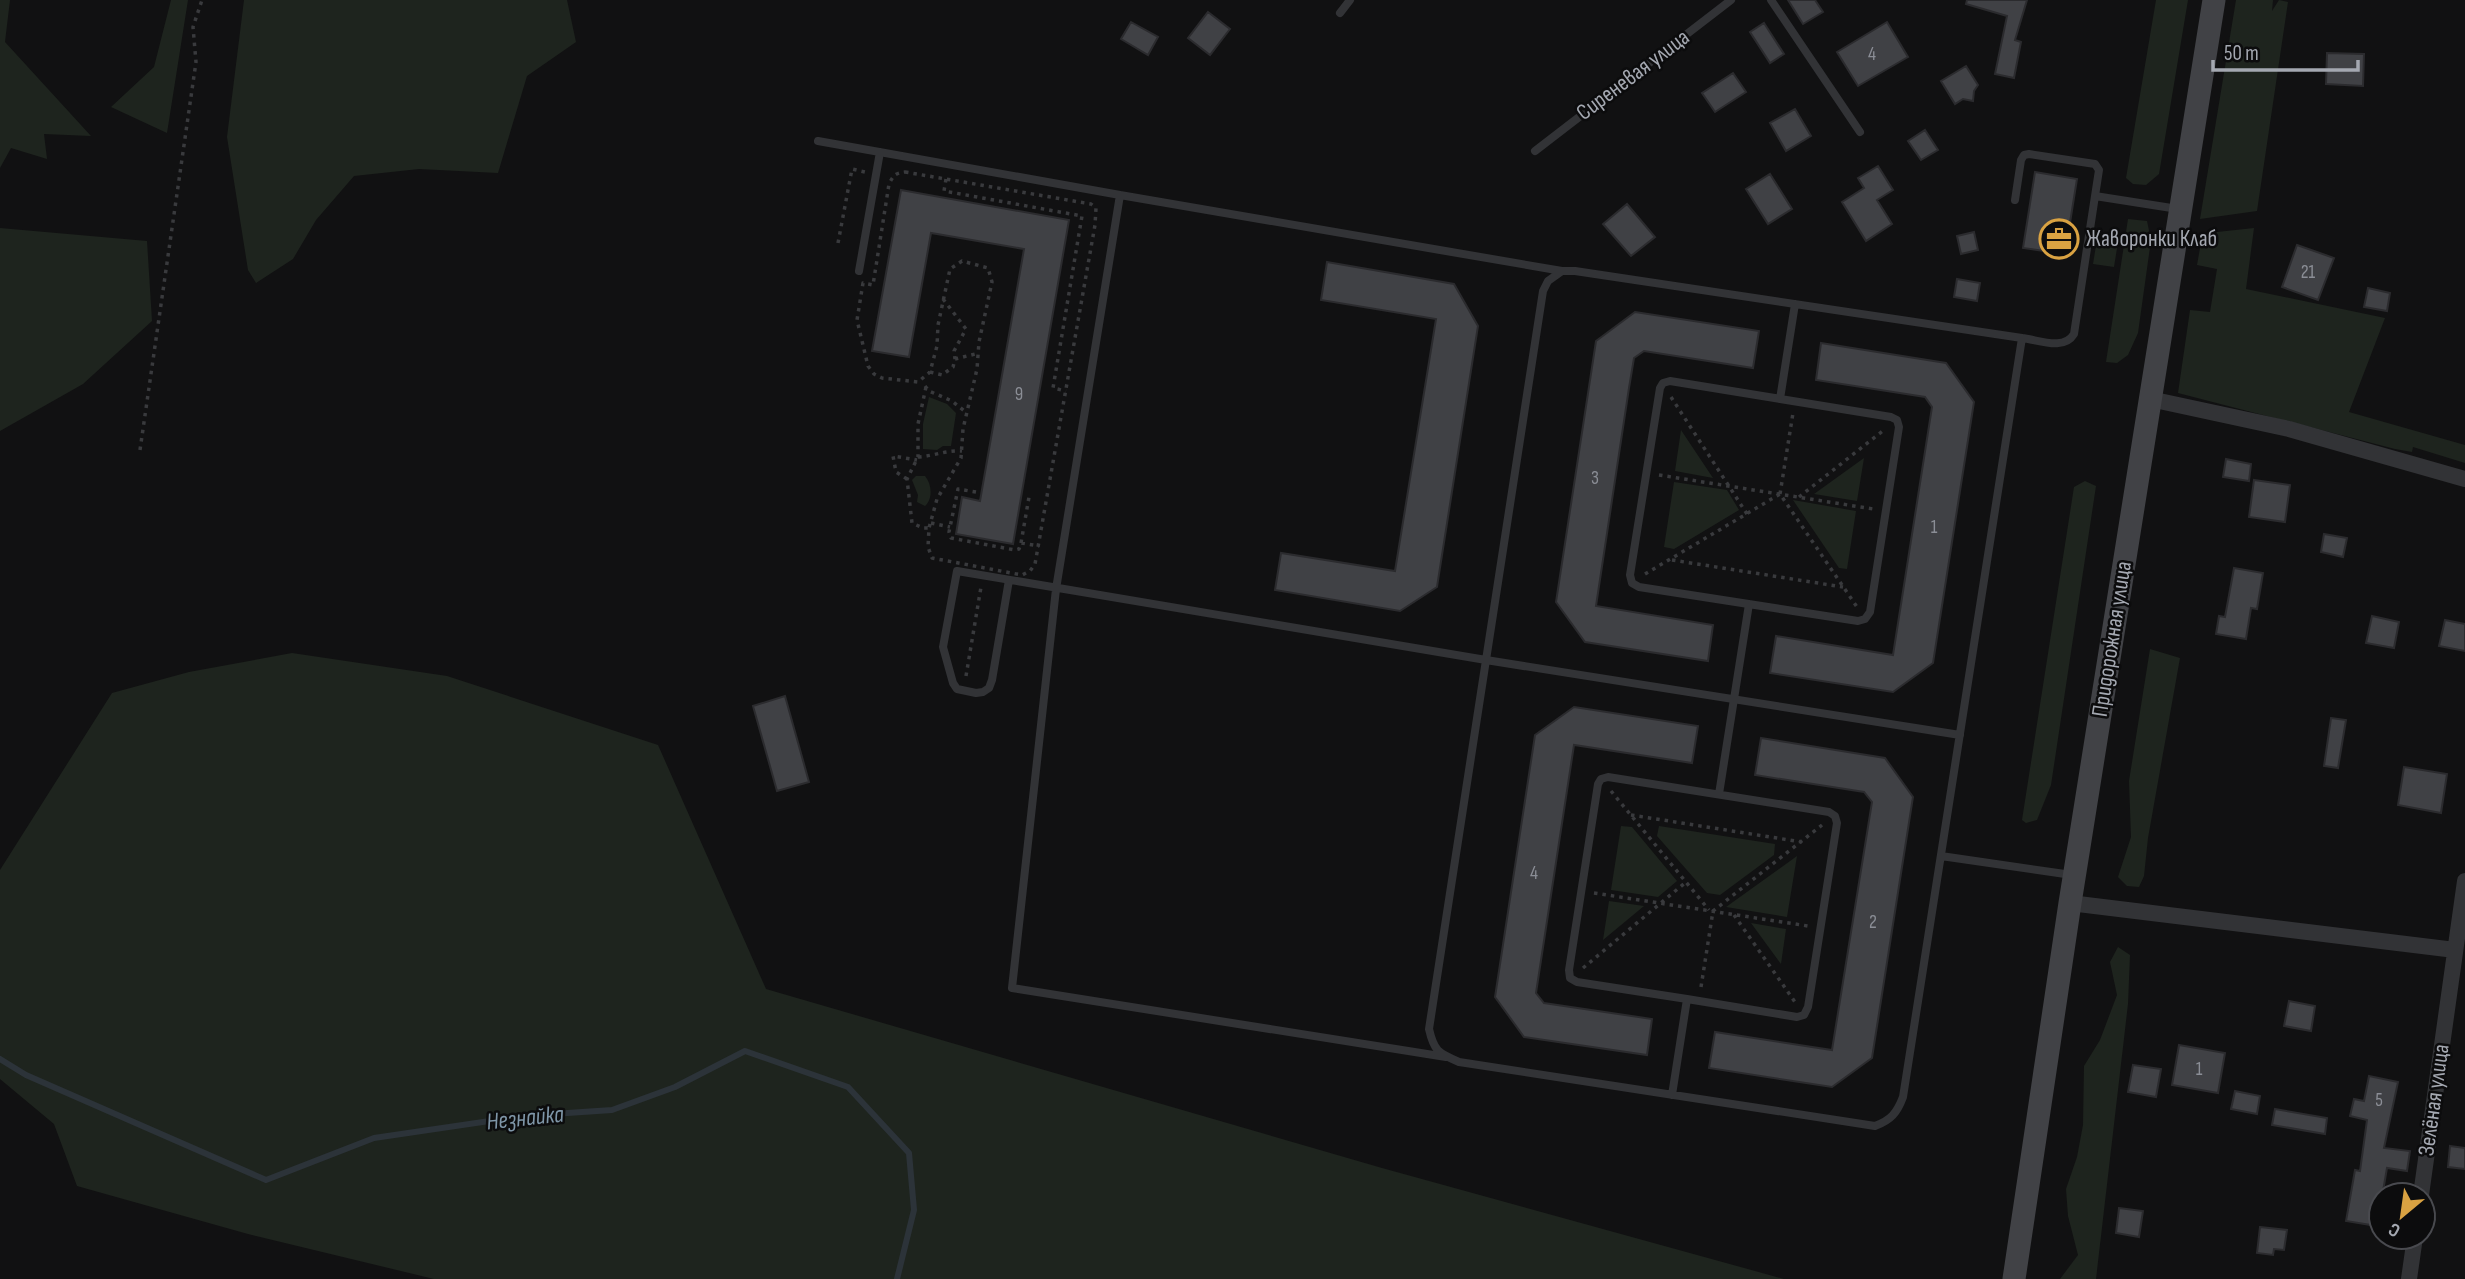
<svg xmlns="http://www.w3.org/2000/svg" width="2465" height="1279" font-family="'Sofia Sans Condensed',sans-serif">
<rect width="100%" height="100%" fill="#111112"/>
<!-- green -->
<path fill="#1e241e" d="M0,0H10L5,42L91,136L44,134L47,159L11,148L0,168Z
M171,0H188L167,133L111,107L154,67Z
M244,0H567L576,42L527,76L498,173L419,169L354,176L316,220L293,259L256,283L248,270L227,137Z
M2156,0H2188L2159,174L2146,185L2133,184L2126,178Z
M2236,0H2273L2272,11L2279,0L2288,2L2257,211L2200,219Z
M2128,219L2147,221L2151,240L2138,333L2128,355L2117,363L2106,362Z
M0,228L147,241L152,321L83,384L0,431Z
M2254,228L2246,289L2385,318L2349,412L2465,445V463L2413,447L2412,452L2395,449L2178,393L2190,310L2210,312L2217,269L2197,265L2202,237L2217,232Z
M2098,233L2119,236L2114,267L2093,264Z
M929,397L947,404L956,413L951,446H943L937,450L923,449V424Z
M1681,430L1713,478L1675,471Z
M1864,458L1857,501L1814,494Z
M916,476H925C932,484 933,499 925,506L917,502L918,495L912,480Z
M2085,481L2096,486L2051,785L2037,820L2026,823L2022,820L2074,487Z
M1674,482L1727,490L1739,510L1674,549L1664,547Z
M1793,500L1856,511L1847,569L1839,568Z
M2150,649L2180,658L2148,838L2144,876L2139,887L2127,886L2118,877L2131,837L2129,781Z
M292,653L447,676L658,745L766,989L1382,1168L1784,1279H434L248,1234L77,1186L54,1124L0,1079V870L112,693L189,672Z
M1621,826L1632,827L1677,881L1658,897L1611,890Z
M1659,826L1775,844L1774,855L1720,895L1707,893L1657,836Z
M1797,856L1787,917L1726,907Z
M1609,901L1644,906L1603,940Z
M1751,923L1786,929L1781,964Z
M2118,947L2130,955L2128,1004L2096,1279H2060L2078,1255L2068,1216L2066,1189L2077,1157L2083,1125L2084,1066L2100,1040L2117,995L2110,962Z"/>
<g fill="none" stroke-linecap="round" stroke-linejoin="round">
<!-- stream -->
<path stroke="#2c3339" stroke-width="6" d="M0,1059L26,1075L266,1180L374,1138L523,1116L612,1110L675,1087L745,1051L848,1087L909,1153L914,1210L897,1279"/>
</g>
<!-- building -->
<path fill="#404145" stroke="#2b2b2e" stroke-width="2" d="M1788,0H1815L1823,12L1803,24Z
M1967,0H2027L2015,40L2021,42L2014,78L1995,74L2007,16L1966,4Z
M1208,12L1230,29L1210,55L1188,38Z
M1131,22L1158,37L1148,55L1121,39Z
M1887,22L1908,57L1858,86L1837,52Z
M1764,23L1784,54L1770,63L1750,32Z
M2327,53L2364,54L2363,86L2326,84Z
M1966,66L1978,85L1974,91L1973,101L1963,99L1955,104L1941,81Z
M1733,73L1746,92L1715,112L1702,93Z
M1795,109L1811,136L1786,151L1770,123Z
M1925,130L1938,150L1921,160L1908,141Z
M1878,166L1893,190L1877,200L1892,224L1866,241L1842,202L1864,188L1858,178Z
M2035,172L2077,179L2065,254L2023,248Z
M1770,174L1792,209L1768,224L1746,189Z
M901,190L1069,220L1013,544L956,534L962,497L980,501L1024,249L931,233L909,357L872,351Z
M1627,204L1655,237L1631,256L1603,224Z
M1974,232L1978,250L1961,254L1957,236Z
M2297,245L2334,258L2318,300L2282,287Z
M1327,262L1454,284L1478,326L1437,587L1400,611L1275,590L1281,553L1395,571L1436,319L1321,300Z
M1957,279L1980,283L1977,301L1954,297Z
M2368,288L2390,293L2387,311L2364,307Z
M1635,312L1759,331L1753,368L1644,351L1634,358L1629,388L1596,606L1713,625L1708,661L1585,642L1556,602L1596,341Z
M1821,343L1946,363L1974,402L1933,663L1893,692L1770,673L1776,636L1893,655L1932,407L1925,397L1816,380Z
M2226,459L2251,464L2249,481L2223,477Z
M2254,480L2290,485L2285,522L2249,517Z
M2324,534L2347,538L2343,557L2321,552Z
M2234,568L2263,573L2257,609L2251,608L2246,639L2216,634L2219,616L2225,617Z
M2372,616L2399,622L2394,648L2366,643Z
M2445,620L2465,624V651L2439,646Z
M785,696L809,782L777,791L753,706Z
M1574,707L1698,726L1692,763L1574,745L1536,993L1544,1003L1652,1019L1647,1055L1524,1037L1495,997L1535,735Z
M2331,718L2346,720L2338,768L2324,766Z
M1761,738L1885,758L1913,797L1872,1058L1832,1087L1709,1068L1715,1032L1832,1050L1872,802L1864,792L1755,775Z
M2404,767L2447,774L2441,813L2398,805Z
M2289,1001L2315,1006L2311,1031L2284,1026Z
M2179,1045L2225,1053L2218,1093L2172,1085Z
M2133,1065L2161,1069L2156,1097L2128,1092Z
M2369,1076L2398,1082L2384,1148L2410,1151L2407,1171L2387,1168L2377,1226L2346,1221L2355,1170L2360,1171L2367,1120L2350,1116L2354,1099L2364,1101Z
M2235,1091L2260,1096L2257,1114L2231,1109Z
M2275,1109L2327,1118L2325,1134L2272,1125Z
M2450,1146L2465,1148V1169L2448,1167Z
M2119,1208L2143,1211L2139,1237L2116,1233Z
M2260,1227L2287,1230L2284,1250L2274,1249L2273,1255L2257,1253Z"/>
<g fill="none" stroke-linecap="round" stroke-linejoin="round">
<!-- path -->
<path stroke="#393a3d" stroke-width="3.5" stroke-dasharray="3.5 5" stroke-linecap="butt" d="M905,172L1091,204L1096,208L1095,225L1035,564L1030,571L1022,575L932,558L928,547L929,528L937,499L961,458L963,429L977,369L979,342L992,282L988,268L962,261L950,269L938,325L937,346L930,372L918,382L882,378L874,374L868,366L857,320L863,283L873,285L889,184C893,176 895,173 905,172Z
M946,179L944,191L1082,216L1053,388L1066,391
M838,243L852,169L865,172
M943,299L966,329L954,351L955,359
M930,372L942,375L953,367L955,359L979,353
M925,386L929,391L952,401L967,413
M926,387L918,424V457L907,479L912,523L923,528H929
M1671,397L1747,514
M140,450L196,62L193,27L202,0
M918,457C934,456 946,450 962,451
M1659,475L1873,509
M907,479L896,472L893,456L917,460
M976,492L958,489L949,532L951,538L1015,550L1019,549L1021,543L1039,546
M1780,494L1793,413
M1799,497L1884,430
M931,523L950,527
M1021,543L1029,497
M1672,560L1843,587
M1645,574L1780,494L1857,607
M966,676L981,587
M1611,791L1709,910
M1631,815L1802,842
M1594,893L1808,926
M1734,915L1795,1002
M1583,968L1686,882
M1701,987L1713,911L1822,825"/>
<!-- lane -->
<path stroke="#323336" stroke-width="8" d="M1771,0L1860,132
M1340,13L1350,0
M818,141L1120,195
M1535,151L1731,0
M2015,200L2021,160L2024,155L2029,154L2095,164L2099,170L2095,196
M859,271L880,152
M1562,271H1575L2022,338L1903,1097C1897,1113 1891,1120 1875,1126L1459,1062C1438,1053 1434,1051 1429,1029L1543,291L1548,281Z
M2022,338C2039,340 2064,351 2074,334L2095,196L2178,209
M1670,381L1891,417L1897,420L1899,427L1870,612L1865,619L1858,621L1639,587L1632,583L1630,575L1660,388L1663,383Z
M1780,399L1795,304
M1009,580L992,680L989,688L983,692L976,693L957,689L953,683L943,647L957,571L1486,660L1960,735
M1719,794L1749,604
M1941,856L2072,875
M1446,1057L1012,988L1056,589L1120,195L1562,271
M1672,1095L1687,999L1577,982L1570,978L1569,970L1598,784L1601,779L1608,777L1829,812L1835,816L1837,823L1808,1007L1804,1015L1797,1017L1687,999"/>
<!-- street -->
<path stroke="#323336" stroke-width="16" d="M2150,399L2289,429L2465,479
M2070,903L2455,950
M2421,1195L2465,881
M2409,1279L2415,1237"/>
<!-- secondary -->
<path stroke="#414246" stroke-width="23" d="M2014,1279L2070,903L2214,0"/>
</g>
<!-- icons -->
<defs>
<g id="office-ring" transform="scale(2.0125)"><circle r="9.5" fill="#0c0c0d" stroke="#d9a242" stroke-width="1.5"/><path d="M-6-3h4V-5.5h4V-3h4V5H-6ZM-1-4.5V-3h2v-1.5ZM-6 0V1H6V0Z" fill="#d9a242"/></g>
</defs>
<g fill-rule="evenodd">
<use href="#office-ring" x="2059" y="239"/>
</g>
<g text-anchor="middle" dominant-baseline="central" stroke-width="5" stroke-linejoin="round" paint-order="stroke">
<!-- number labels -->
<g font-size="19" fill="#8b8e96">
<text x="1872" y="54">4</text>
<text x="2308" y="272">21</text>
<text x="1019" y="394">9</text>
<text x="1595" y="478">3</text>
<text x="1934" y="527">1</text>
<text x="1534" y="873">4</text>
<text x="1873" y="922">2</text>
<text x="2199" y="1069">1</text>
<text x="2379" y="1100">5</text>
</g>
<!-- street labels -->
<g font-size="23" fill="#a4a8b1" stroke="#0c0c0d">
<text transform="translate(1633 75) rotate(-37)">Сиреневая улица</text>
<text transform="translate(2112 639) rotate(-81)">Придорожная улица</text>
<text transform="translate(2434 1100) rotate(-82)">Зелёная улица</text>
</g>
<!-- poi labels -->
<g font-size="23" fill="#a4a8b1" stroke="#0c0c0d" text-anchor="start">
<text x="2086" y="239">Жаворонки Клаб</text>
</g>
<!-- water labels -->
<g font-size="24" font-style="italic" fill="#7f96a8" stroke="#0c0c0d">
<text transform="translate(525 1118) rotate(-6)">Незнайка</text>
</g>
</g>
<!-- north arrow -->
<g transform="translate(2402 1216) rotate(209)"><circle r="33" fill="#0c0c0d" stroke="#494a4f" stroke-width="2"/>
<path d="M0-5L12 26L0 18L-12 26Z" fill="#d9a242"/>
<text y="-10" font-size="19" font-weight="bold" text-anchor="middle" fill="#a4a8b1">С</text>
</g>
<!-- scale -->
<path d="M2213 60v10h145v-10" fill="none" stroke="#a4a8b1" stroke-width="3.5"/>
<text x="2224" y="60" font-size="21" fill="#a4a8b1" stroke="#0c0c0d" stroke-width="5" paint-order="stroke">50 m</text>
</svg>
